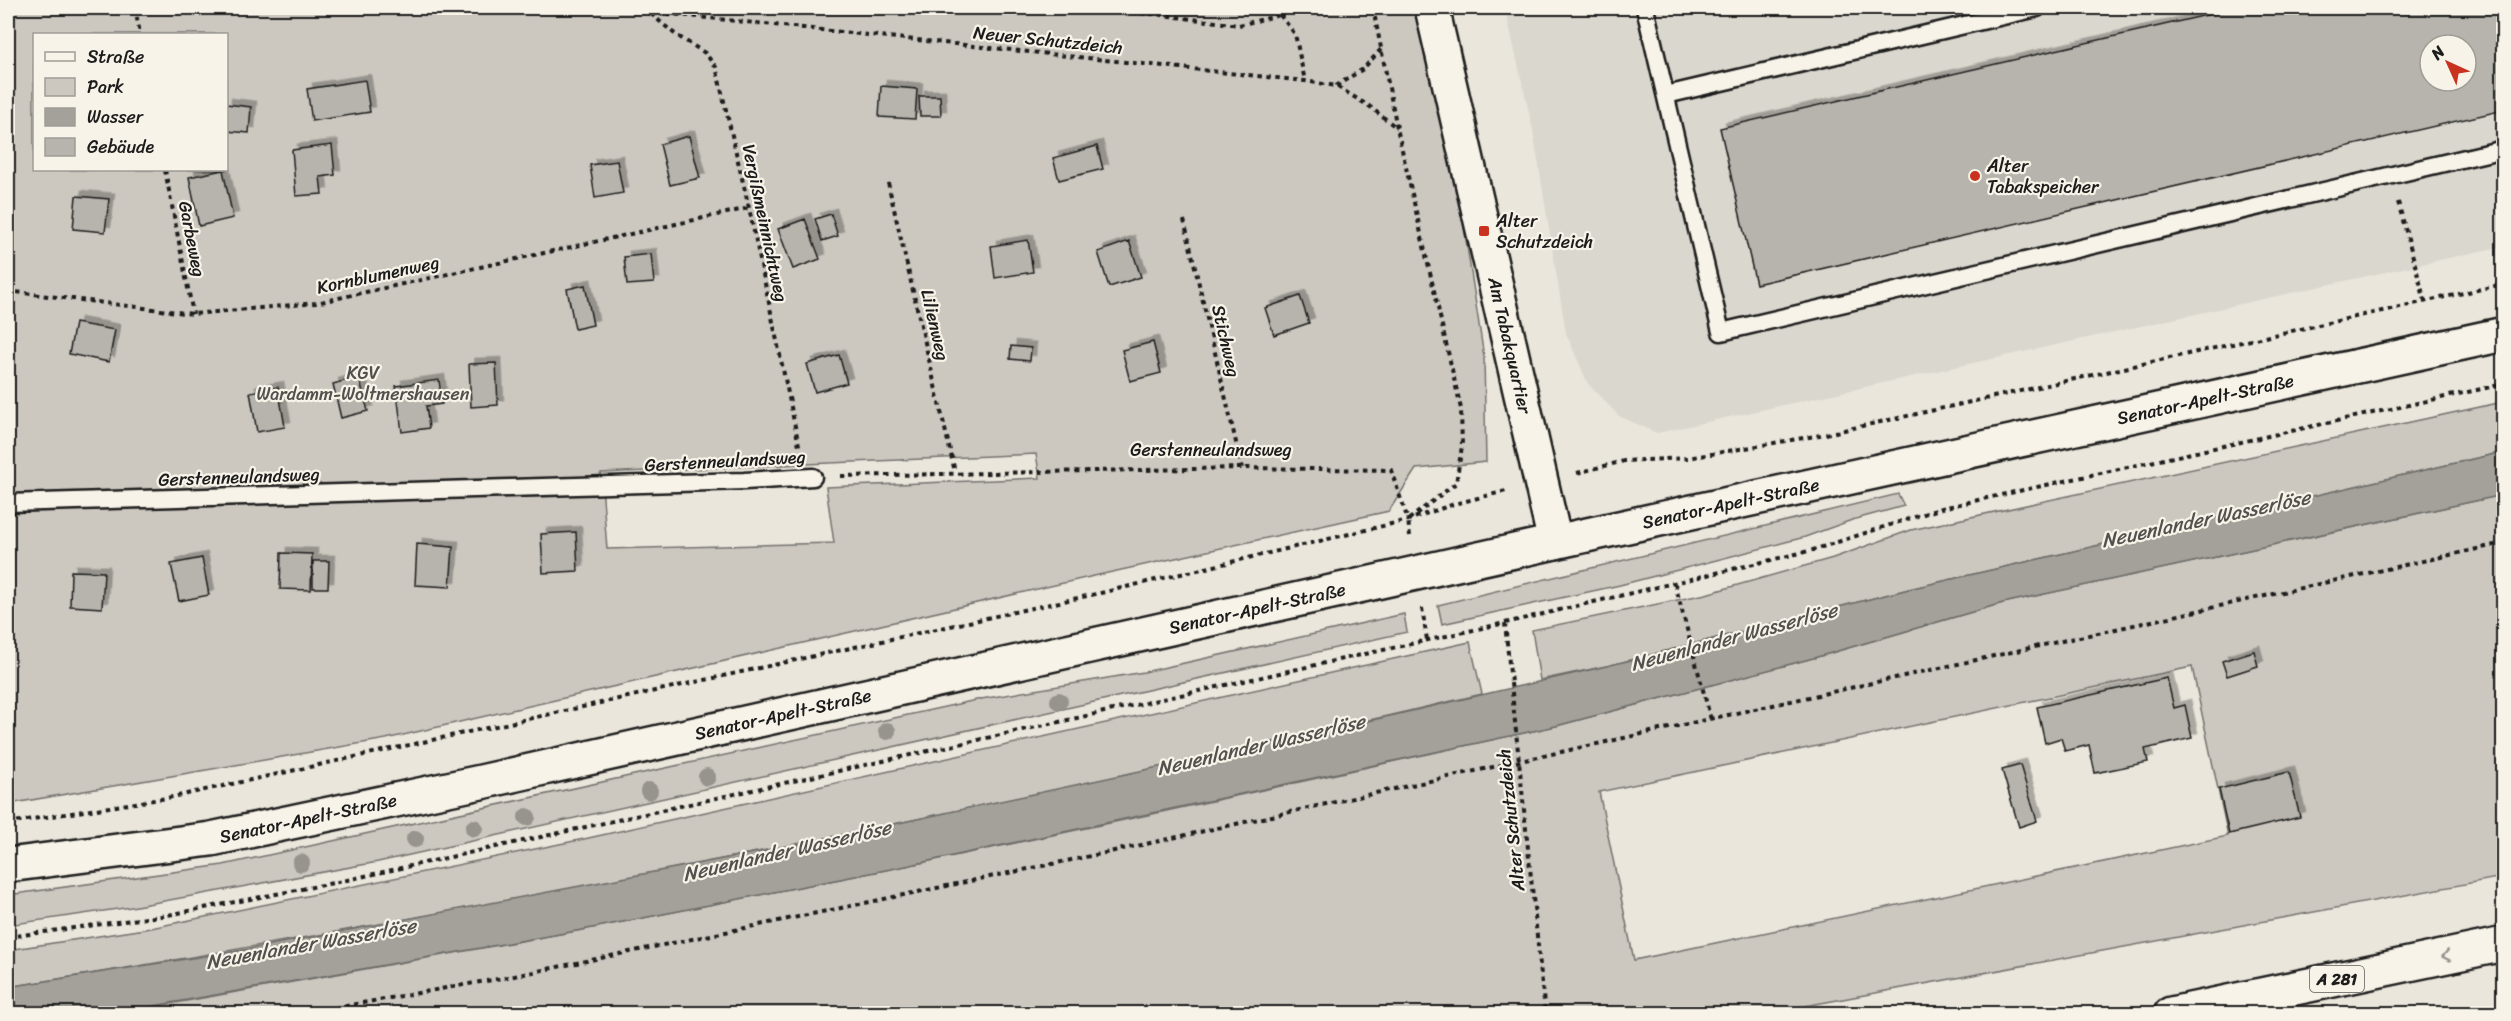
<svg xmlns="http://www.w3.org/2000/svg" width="2511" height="1021" font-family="Sriracha,sans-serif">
<defs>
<filter id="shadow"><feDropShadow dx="5.5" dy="-5.5" stdDeviation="0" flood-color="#0004"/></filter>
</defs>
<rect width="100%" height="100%" fill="#eae6dc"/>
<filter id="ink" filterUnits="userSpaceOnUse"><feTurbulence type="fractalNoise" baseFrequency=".0167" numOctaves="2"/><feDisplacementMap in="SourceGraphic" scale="12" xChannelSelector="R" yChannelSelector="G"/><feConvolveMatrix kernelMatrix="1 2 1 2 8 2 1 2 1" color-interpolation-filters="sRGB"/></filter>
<g filter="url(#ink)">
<!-- built -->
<path fill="#dad7ce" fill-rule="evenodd" d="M1505,8H2503V246L1657,433L1619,416L1588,384L1566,333L1533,130ZM2430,45H2466V81H2430Z"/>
<!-- green -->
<path fill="#ccc8c0" stroke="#74726e" stroke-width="1.5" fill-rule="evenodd" d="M8,8H1416L1455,168L1484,357L1486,462L1416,469L1389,511L1094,576L386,739L8,804ZM34,34H226V170H34ZM1036,454L1040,478L826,487L834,543L607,549L601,473Z
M2503,402V452L1909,589L1611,665L1540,680L1532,630L1706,594L1833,558L1911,530Z
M1898,494L1904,506L1852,520L1805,537L1620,585L1442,624L1438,605Z
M2503,495V877L1767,1013L114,1014L582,930L906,866L1148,815L1556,726L1817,657L2003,603ZM2192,667L2228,836L1634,960L1599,792Z
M1404,614L1407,632L378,862L131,907L8,925V895L223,865L981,699L1144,672Z
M1470,642L1482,694C994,808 503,909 8,987V950L151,928L584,839Z"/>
<!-- water -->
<path fill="#a3a19a" stroke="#6d6c68" stroke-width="1.5" d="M2503,452V495L2003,603L1817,657L1556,726L906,866L582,930L114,1013H8V987L249,949L811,842L1316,733L1611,665L1909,589Z"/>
<!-- building -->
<path fill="#b6b4ac" stroke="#1c1c1c" stroke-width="1.5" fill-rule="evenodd" filter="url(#shadow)" d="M1692,8H1722L1693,14Z
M2237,8H2504V110L1756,284L1720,128ZM2430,45H2466V81H2430Z
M365,80L370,112L312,121L307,89Z
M881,86L917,89L915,119L879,117Z
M919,96H940L941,116H920Z
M226,104L251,107L249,133L226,131Z
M689,136L700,178L670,185L660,144Z
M332,145L335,175L320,177L322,194L296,196L292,150Z
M1097,146L1103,169L1059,180L1053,158Z
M617,161L623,193L595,198L590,165Z
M223,170L233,218L199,226L189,177Z
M76,196L109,199L105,232L73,229Z
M831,214L838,236L822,241L815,219Z
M805,219L820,259L793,269L778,229Z
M1028,240L1033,272L995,278L991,246Z
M1129,241L1141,277L1109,287L1098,252Z
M651,254L654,283L627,285L624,257Z
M585,285L593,325L575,329L567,289Z
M1300,296L1309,323L1274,335L1265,308Z
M75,323L115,330L109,362L69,354Z
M1153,342L1161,373L1130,381L1122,350Z
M1011,346L1031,348L1030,361L1010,359Z
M839,355L847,383L815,392L807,364Z
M496,363L498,405L471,407L469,364Z
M359,377L368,411L341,418L333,384Z
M439,380L442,404L426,406L429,428L402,432L396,386Z
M278,387L285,427L257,432L250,392Z
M576,532L578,571L543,573L541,534Z
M417,544L453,547L450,587L415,585Z
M281,553L312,554L311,590L280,589Z
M202,558L209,595L179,601L171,564Z
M313,561H329L328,588H313Z
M71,571L104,572L102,608L70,606Z
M2254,651L2258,666L2227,676L2222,661Z
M2167,678L2174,708L2185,705L2192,738L2145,749L2148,762L2095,773L2089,745L2065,751L2061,738L2045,743L2037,707Z
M2020,765L2037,821L2019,827L2002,770Z
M2289,772L2300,817L2229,834L2219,789Z"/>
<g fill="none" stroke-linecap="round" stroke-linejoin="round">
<!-- service casing -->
<g stroke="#1c1c1c" stroke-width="21">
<path id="service" d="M1645,8L1721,332L2504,149
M1666,95L2037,8
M8,503L744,481L813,477"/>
</g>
<!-- tertiary casing -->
<g stroke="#1c1c1c" stroke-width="38">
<g id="tertiary">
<path id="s1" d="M1432,8L1555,542"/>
<path id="s2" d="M8,865L211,839L481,782L1555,542L2504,334"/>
</g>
</g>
<!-- motorway casing -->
<g stroke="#1c1c1c" stroke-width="38">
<path id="motorway" d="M2171,1014L2504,944"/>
</g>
<!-- path -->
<path stroke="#1c1c1c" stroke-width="4" stroke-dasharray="4.5 4.5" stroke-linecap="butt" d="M135,8L140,34
M613,8L1305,81L1336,86L1369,106L1397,128
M644,8L676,35L705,53L716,67L749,208L800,450
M1042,8L1154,14L1239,25L1280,15
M1279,8L1280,15
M1373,8L1397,128L1461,409L1462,446L1456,483L1408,520L1410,536
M1280,15L1295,34L1305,81
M1336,86L1363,69L1383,47
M165,170L193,314
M888,183L955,472
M2398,202L2425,301
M1184,220L1242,468
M8,291L193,314L316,303L749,208
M1577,473L1624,461L1688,458L1826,434L2504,284
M841,476L1242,468L1391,470L1408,520
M1675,584L1711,720
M1422,608L1427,640
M1505,623L1511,683
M8,823L173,797L1105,592L1408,520L1454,504L1506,491
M8,937L168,915L338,882L1505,623L1813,550L1942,508L2504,384
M300,1014L514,976L1105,853L2504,543"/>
<!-- service -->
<use href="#service" stroke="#f7f3e8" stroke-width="16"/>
<!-- tertiary -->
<use href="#tertiary" stroke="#f7f3e8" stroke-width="33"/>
<!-- motorway -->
<use href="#motorway" stroke="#f7f3e8" stroke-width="33"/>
<!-- path-bridge -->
<path stroke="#1c1c1c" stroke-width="4" stroke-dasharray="4.5 4.5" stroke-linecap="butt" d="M1511,683L1545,1014"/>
</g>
<!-- trees -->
<g fill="#96948d">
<circle cx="1059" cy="701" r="9"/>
<circle cx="887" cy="731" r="9"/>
<circle cx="707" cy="777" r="9"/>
<circle cx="649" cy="791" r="9"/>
<circle cx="527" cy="817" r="9"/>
<circle cx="474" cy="828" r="9"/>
<circle cx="415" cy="839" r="9"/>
<circle cx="301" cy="863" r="9"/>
</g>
<!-- one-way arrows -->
<defs><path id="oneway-chevron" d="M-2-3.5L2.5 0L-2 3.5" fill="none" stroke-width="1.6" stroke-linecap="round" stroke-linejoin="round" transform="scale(1.5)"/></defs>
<use stroke="#94928c" href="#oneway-chevron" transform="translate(2446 956) rotate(168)"/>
</g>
<!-- markers -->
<g fill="#c8321e" stroke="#f7f3e8" stroke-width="2">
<circle cx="1975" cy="176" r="6"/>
<rect x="1478" y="225" width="12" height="12" rx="3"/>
</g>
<g text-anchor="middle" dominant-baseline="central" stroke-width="4.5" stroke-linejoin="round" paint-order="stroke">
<!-- shield labels -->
<rect fill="#f7f3e8" stroke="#5e5c59" stroke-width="1.5" x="2310" y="966" width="54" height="26" rx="4.5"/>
<g font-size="16" font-weight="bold" fill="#1c1c1c">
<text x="2337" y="979">A 281</text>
</g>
<!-- street labels -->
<g font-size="18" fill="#1c1c1c" stroke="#f7f3e8">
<text transform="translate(1048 40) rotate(6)">Neuer Schutzdeich</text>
<text transform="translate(765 223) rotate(78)">Vergißmeinnichtweg</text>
<text transform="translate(192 239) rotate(79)">Garbeweg</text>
<text transform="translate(378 275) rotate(-12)">Kornblumenweg</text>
<text transform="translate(935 325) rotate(77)">Lilienweg</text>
<text transform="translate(1226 341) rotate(77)">Stichweg</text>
<text stroke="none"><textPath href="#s1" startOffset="346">Am Tabakquartier</textPath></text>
<text stroke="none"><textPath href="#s2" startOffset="2247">Senator-Apelt-Straße</textPath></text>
<text x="1211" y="450">Gerstenneulandsweg</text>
<text transform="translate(725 461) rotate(-3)">Gerstenneulandsweg</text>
<text transform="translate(239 477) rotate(-2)">Gerstenneulandsweg</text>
<text stroke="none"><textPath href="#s2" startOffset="1761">Senator-Apelt-Straße</textPath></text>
<text stroke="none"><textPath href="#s2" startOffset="1276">Senator-Apelt-Straße</textPath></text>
<text stroke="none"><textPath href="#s2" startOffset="790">Senator-Apelt-Straße</textPath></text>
<text stroke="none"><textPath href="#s2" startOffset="304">Senator-Apelt-Straße</textPath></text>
<text transform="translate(1511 820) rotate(-96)">Alter Schutzdeich</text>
</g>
<!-- poi labels -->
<g font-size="18" fill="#1c1c1c" stroke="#f7f3e8" text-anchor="start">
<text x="1987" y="166">Alter<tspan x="1987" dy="21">Tabakspeicher</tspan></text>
<text x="1496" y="221">Alter<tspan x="1496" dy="21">Schutzdeich</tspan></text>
</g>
<!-- park labels -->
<g font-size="18" fill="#51504d" stroke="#f7f3e8">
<text x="363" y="373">KGV<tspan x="363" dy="21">Wardamm-Woltmershausen</tspan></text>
</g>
<!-- water labels -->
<g font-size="20" font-style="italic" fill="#52514e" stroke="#f7f3e8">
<text transform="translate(2206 519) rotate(-12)">Neuenlander Wasserlöse</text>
<text transform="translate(1734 637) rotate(-15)">Neuenlander Wasserlöse</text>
<text transform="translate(1261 745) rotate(-13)">Neuenlander Wasserlöse</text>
<text transform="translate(787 851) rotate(-13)">Neuenlander Wasserlöse</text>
<text transform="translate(311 944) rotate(-10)">Neuenlander Wasserlöse</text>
</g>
</g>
<!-- margin -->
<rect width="2511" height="1021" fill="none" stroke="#f7f3e8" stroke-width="30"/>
<rect x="15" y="15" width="2481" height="991" fill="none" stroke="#1c1c1c" stroke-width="2" filter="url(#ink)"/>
<!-- legend -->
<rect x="33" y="33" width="195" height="138" fill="#f7f3e8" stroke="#9f9d96" stroke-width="1.5"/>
<rect x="45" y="52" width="30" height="9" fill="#f7f3e8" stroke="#9f9d96" stroke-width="1.5"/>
<text x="87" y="63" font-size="18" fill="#1c1c1c">Straße</text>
<rect x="45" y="78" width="30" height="18" fill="#ccc8c0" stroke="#9f9d96" stroke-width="1.5"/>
<text x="87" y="93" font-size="18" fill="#1c1c1c">Park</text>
<rect x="45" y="108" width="30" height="18" fill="#a3a19a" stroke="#9f9d96" stroke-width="1.5"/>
<text x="87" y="123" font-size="18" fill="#1c1c1c">Wasser</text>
<rect x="45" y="138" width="30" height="18" fill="#b6b4ac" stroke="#9f9d96" stroke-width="1.5"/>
<text x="87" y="153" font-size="18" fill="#1c1c1c">Gebäude</text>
<!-- north arrow -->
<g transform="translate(2448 63) rotate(315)"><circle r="28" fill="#f7f3e8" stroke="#9f9d96" stroke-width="1.5"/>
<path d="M0-4.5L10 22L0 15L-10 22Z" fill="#c8321e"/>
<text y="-9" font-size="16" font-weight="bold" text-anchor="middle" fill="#1c1c1c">N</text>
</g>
</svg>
